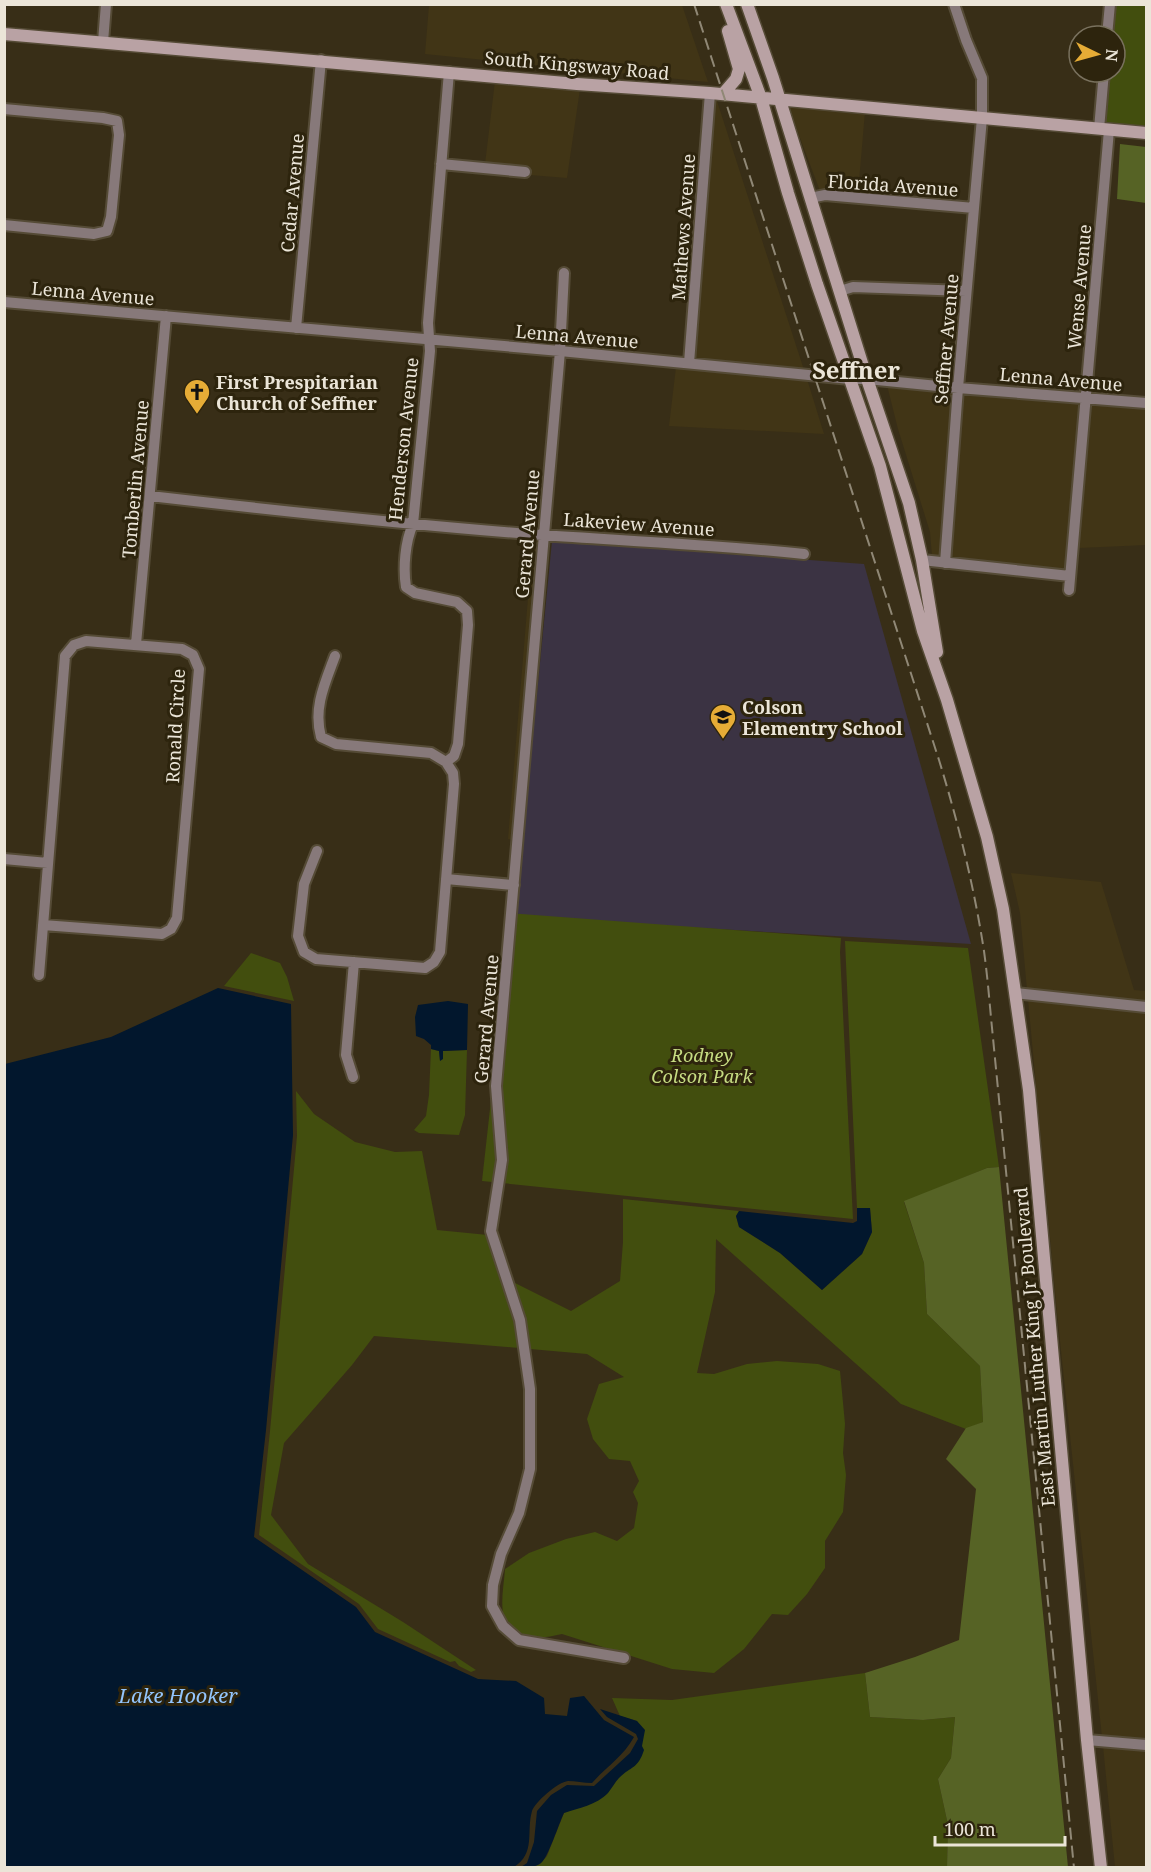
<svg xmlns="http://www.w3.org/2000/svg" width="1151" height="1872" font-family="'Noto Serif',serif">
<rect width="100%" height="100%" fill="#382e17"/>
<!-- built -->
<path fill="#413516" d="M429,5H682L708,82L425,54Z
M495,81L580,89L567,178L530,175V168L485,164Z
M715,98H716L804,370L694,359Z
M788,106L865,112L858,193L820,191Z
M676,367L807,379L824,434L669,426Z
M887,385L953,392L940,558L932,556L930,532L898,429Z
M963,393L1082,402L1066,571L950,559Z
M1092,403L1146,407V545L1079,548L1077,559Z
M533,538L538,539L513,840L508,839Z
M1011,873L1101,882L1134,990L1146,991V1002L1027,990L1020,913Z
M1028,999L1146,1011V1741L1102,1737L1057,1313Z
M1103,1746L1146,1750V1867H1115Z"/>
<!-- education -->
<path fill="#3b3343" d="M552,541L864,564L971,944L515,917Z"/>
<!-- green -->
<path fill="#424e0e" d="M1116,5H1146V128L1103,124L1109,72H1115V36H1113Z
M507,913L841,938L840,952L853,1219L482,1181L498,1037Z
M845,941L968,948L999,1167L987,1168L904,1202L924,1263L927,1314L980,1366L983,1422L966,1429L901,1404L716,1239L715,1292L697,1373L714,1374L747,1364L777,1361L818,1364L840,1371L845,1424L843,1453L846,1475L843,1512L825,1541V1568L807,1594L788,1615L772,1614L744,1649L714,1673L672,1669L562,1634C544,1638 527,1641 513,1628C509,1625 505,1622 504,1617C500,1603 504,1584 505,1569L529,1553L566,1539L595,1532L617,1541L634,1528L638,1503L633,1492L639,1481L630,1461L609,1459L593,1439L587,1419L599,1384L624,1377L587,1354L530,1349L525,1319L513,1282L571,1311L620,1281L623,1242V1199L739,1211L736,1216L739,1227L780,1253L822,1290L862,1254L872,1232L870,1209L857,1208Z
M251,953L280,963L287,977L294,1001L224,986Z
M431,1049L439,1051L440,1061L443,1051L467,1050L465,1115L459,1135L419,1133L414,1130L426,1116L429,1095Z
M296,1091L314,1114L355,1142L395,1152L422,1151L437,1230L488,1235L515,1321L519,1348L374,1336L352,1365L284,1443L271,1515L308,1564L403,1622L476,1670L471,1672L459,1666L455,1661L450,1662L378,1629L359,1604L259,1535L270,1431L297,1136Z
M865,1673L870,1717L923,1720L955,1717L951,1758L938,1779L948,1825L947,1867L530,1868L540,1864L547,1856L564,1813L606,1795L642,1746L637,1721L620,1716L612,1698L672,1700Z"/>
<!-- forest -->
<path fill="#566325" d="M1120,144L1146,147V203L1117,199Z
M999,1167L1068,1867H947L948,1825L938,1779L951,1758L955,1717L923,1720L870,1717L865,1673L915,1657L959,1640L976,1489L946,1459L966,1428L983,1422L980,1366L927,1314L924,1263L904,1201L987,1168Z"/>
<!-- water -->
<path fill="#02172d" d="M218,988L291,1004L293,1135L266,1430L254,1537L356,1607L375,1632L478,1679L516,1681L544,1698L545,1714L567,1716L570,1698L584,1696L604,1720L634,1737C623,1757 607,1766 592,1783C584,1783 575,1781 568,1781C558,1782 535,1802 532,1811C526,1832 536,1853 514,1867H5V1064L111,1037Z
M448,1001L468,1004L467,1050L443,1051V1059L440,1061L439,1051L431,1049V1045L424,1039L416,1036L415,1017L418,1005Z
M857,1208H870L872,1232L862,1254L822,1290L780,1253L739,1227L736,1216L739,1211L853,1223L857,1221Z
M600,1709L637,1721L645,1730L642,1746L644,1750C638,1769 631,1766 619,1778C615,1782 612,1788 608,1793C597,1805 578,1808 564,1813C559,1823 548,1858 541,1863C536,1867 527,1868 521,1867L527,1863L534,1842L537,1811L551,1795L567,1785L594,1786L630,1753L638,1739L636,1734L607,1717Z"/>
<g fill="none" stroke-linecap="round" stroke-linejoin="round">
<!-- street casing -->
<g stroke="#554b36" stroke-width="14">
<path id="street" d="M1107,36L1110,4
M103,42L106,4
M4,109L103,118L117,121L119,135L111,217L107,231L94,234L4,225
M1099,129L1104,72
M441,164L525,172
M810,198L825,195L974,208
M564,273L560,351L496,1086L502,1160L491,1231L520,1320L530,1389V1469L519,1513L501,1554L493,1585L492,1606L503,1626L519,1640L624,1658
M840,291L853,287L966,291
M4,302L560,351L850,379H867L958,388L1146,403
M296,328L321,60
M689,363L710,93
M150,496C280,511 411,525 542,535C630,541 717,545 804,554
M922,560L1070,576
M945,563L958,388L982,118V78L966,40L954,4
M1069,590L1109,130
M136,644L166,316
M446,762L454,756L458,744L468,625L467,611L457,602L415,593L406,587C403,568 405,542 413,524L430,351L428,323L449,72
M317,851L304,884L298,936L304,952L316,959L425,968L434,962L440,952L454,784L453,773L446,762L431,753L336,744L321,737C313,708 325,683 335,656
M4,859L48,863
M446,879L514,885
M39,975L65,656L74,645L86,641L182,649L193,655L199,669L177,918L171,929L162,934L43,925
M1015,993L1146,1007
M353,1077L346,1055L354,962
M1087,1740L1146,1745"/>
</g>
<!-- secondary casing -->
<g stroke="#554b36" stroke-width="15">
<path id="secondary" d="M726,4L761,98L788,193L817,284L880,466L923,631L947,700L987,837L1003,909L1029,1090L1087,1740L1101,1868
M747,4L773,78L867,379L909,503L922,560L937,652
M4,34L577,84L710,93L1146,133
M723,94L736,79L739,69L728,31"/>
</g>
<!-- street -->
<use href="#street" stroke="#87797a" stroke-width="10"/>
<!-- secondary -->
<use href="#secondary" stroke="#b9a2a4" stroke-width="12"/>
<!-- rail -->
<path stroke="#908876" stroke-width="2" stroke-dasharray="12 6" stroke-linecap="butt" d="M694,4L939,760C958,822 974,886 984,951C988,980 990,1009 993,1038L1074,1868"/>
</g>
<!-- icons -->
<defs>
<g id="church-pin" transform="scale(1.35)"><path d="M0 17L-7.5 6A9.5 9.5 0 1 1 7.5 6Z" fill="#e6ac36" stroke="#2d240d"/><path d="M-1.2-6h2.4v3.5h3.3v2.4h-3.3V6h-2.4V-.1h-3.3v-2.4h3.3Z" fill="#111"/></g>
<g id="school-pin" transform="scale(1.35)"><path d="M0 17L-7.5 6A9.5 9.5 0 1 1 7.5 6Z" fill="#e6ac36" stroke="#2d240d"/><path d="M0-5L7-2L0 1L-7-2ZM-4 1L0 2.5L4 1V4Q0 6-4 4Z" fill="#111"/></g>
</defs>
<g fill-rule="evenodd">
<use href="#church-pin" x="197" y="392"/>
<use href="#school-pin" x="723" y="717"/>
</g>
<g text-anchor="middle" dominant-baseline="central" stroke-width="6" stroke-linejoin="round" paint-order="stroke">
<!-- street labels -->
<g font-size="18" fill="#ebe5d8" stroke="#2d240d">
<text transform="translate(577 65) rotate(5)">South Kingsway Road</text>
<text transform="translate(893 185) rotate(4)">Florida Avenue</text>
<text transform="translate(292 193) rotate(-85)">Cedar Avenue</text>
<text transform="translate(683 227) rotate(-86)">Mathews Avenue</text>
<text transform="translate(1079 287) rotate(-85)">Wense Avenue</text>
<text transform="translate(93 293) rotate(5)">Lenna Avenue</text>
<text transform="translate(577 336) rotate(5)">Lenna Avenue</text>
<text transform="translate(946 339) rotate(-85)">Seffner Avenue</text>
<text transform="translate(1061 379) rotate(5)">Lenna Avenue</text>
<text transform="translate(403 439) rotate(-84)">Henderson Avenue</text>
<text transform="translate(135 479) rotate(-85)">Tomberlin Avenue</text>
<text transform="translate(639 524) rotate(4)">Lakeview Avenue</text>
<text transform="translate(527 534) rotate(-85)">Gerard Avenue</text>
<text transform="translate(175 726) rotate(-87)">Ronald Circle</text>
<text transform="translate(486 1019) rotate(-85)">Gerard Avenue</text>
<text transform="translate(1034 1347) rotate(-95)">East Martin Luther King Jr Boulevard</text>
</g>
<!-- poi labels -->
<g font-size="18" font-weight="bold" fill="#ebe5d8" stroke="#2d240d" text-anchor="start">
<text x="216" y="382">First Prespitarian<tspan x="216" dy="21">Church of Seffner</tspan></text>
<text x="742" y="707">Colson<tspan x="742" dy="21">Elementry School</tspan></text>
</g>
<!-- park labels -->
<g font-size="18" font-style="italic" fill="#c6dc82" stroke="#2d240d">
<text x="702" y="1055">Rodney<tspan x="702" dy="21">Colson Park</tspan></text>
</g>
<!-- water labels -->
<g font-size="20" font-style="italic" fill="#93c5fc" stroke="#2d240d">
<text x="178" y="1695">Lake Hooker</text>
</g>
<!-- district labels -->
<g font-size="24" font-weight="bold" fill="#ebe5d8" stroke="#2d240d">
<text x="856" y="369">Seffner</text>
</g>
</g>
<!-- border -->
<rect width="1151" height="1872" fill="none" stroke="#ebe5d8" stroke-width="12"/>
<!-- north arrow -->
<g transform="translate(1097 54) rotate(95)"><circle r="28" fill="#2d240d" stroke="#79715e" stroke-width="1.5"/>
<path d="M0-4.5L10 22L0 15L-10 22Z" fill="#e6ac36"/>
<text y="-9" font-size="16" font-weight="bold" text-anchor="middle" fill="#ebe5d8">N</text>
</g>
<!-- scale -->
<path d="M935 1836v9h130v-9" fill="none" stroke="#ebe5d8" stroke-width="3"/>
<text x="944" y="1836" font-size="18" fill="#ebe5d8" stroke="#2d240d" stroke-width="4.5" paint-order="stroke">100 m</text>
</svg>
